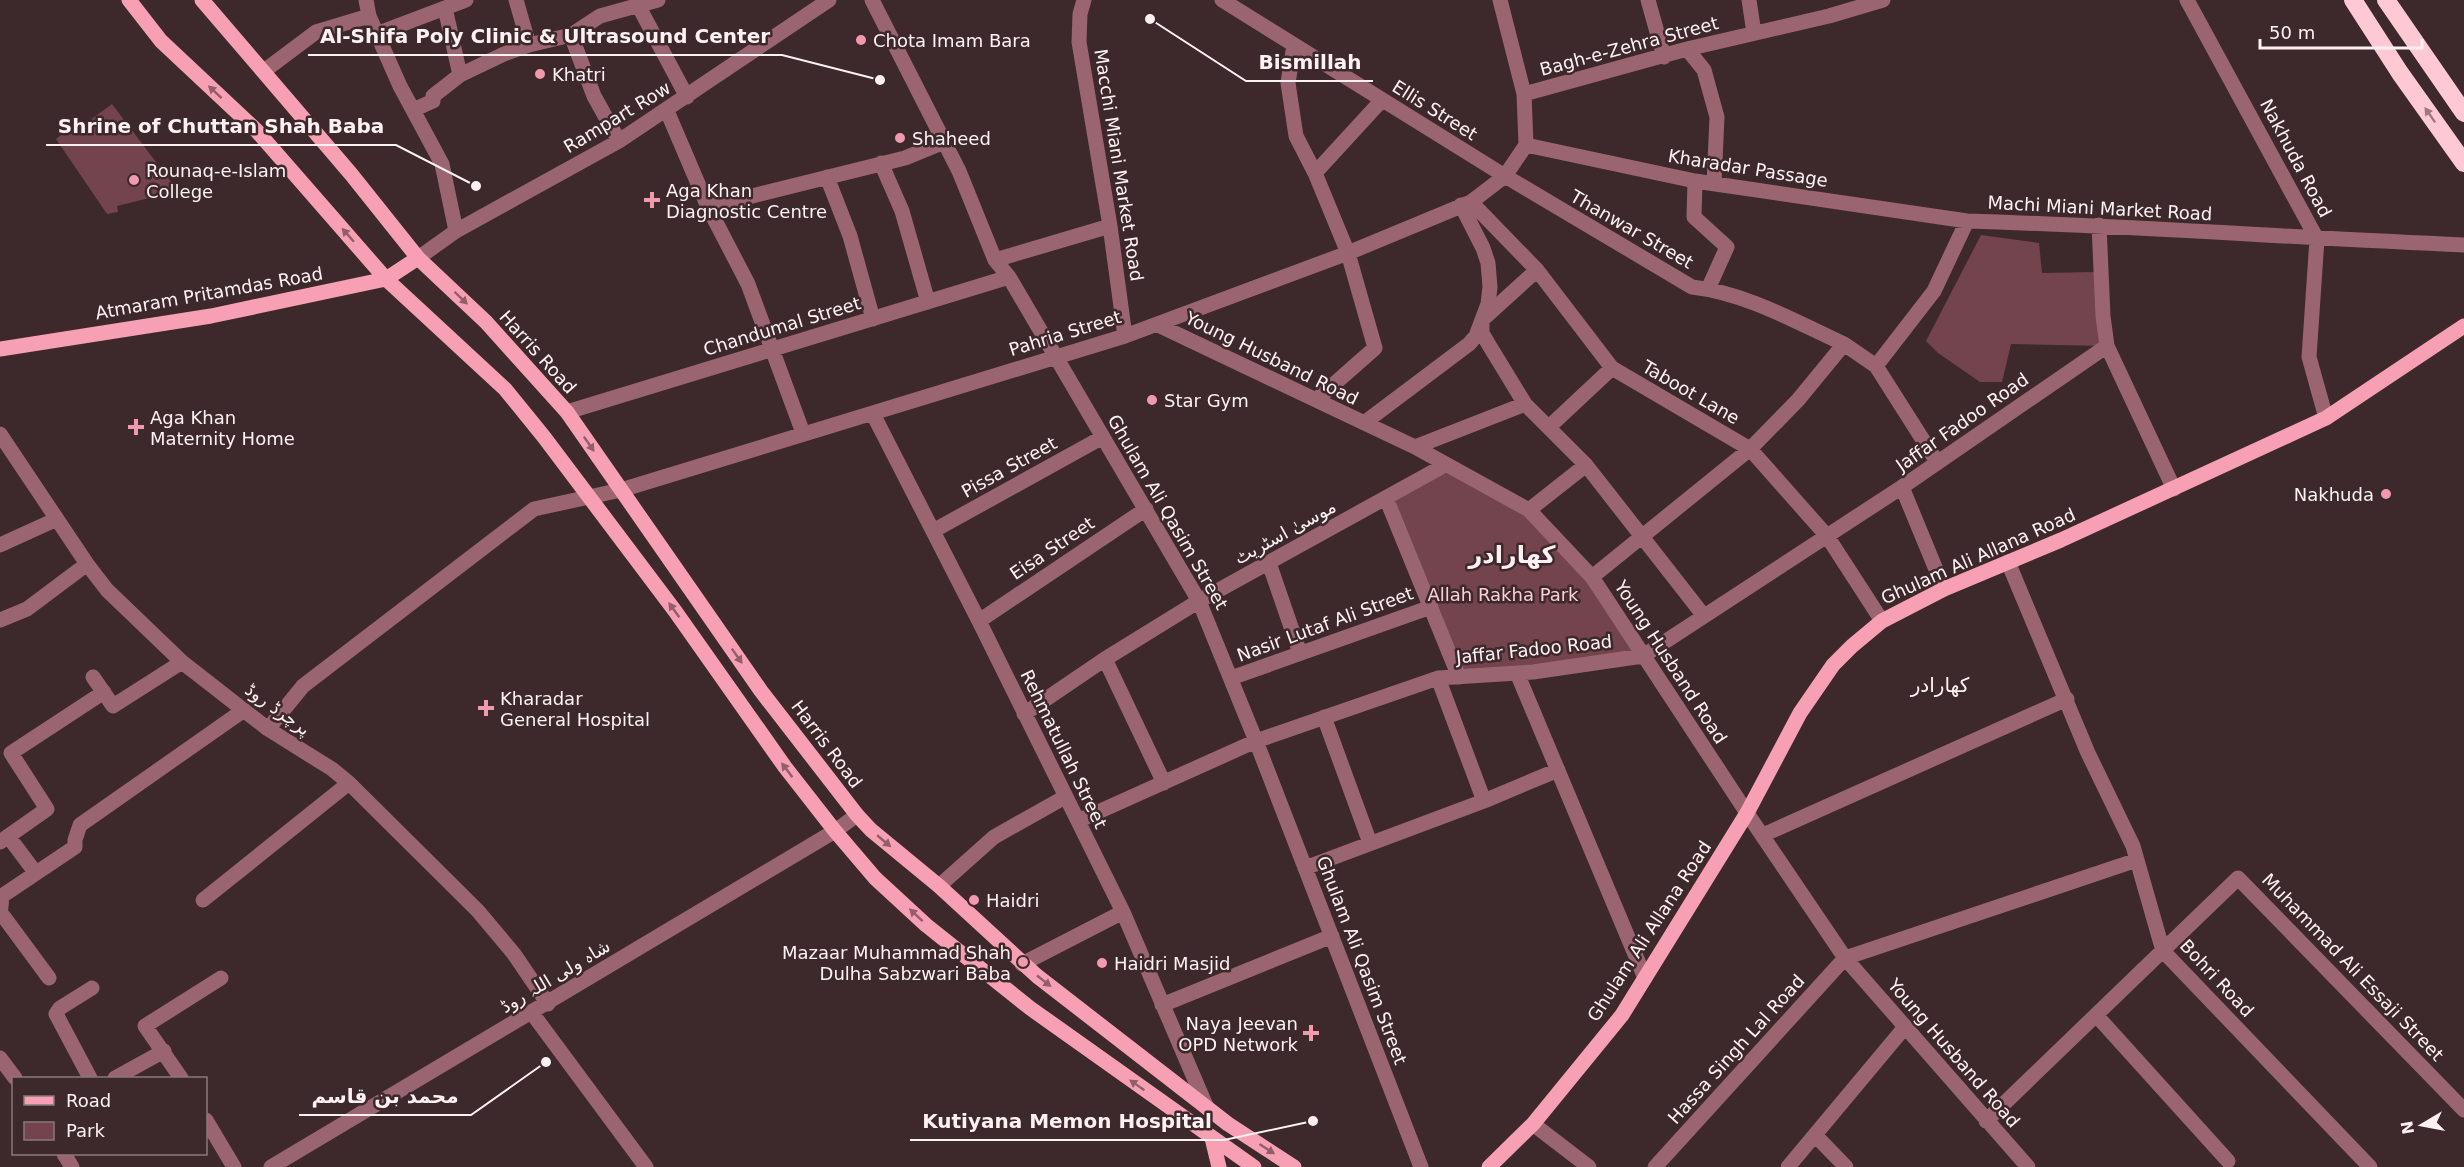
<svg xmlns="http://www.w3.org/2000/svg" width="2464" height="1167" font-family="'DejaVu Sans','Noto Naskh Arabic',sans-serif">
<rect width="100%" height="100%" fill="#3d282c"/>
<!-- green -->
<path fill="#73434e" d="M112,104L178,191L117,206L118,212L107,214L56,139L71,127L74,132Z
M1981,235L2039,243L2042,273L2096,272L2107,346L2011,344L2002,382H1980L1938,353L1926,341Z
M1445,465L1529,510L1592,577L1643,656L1452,677L1389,505Z"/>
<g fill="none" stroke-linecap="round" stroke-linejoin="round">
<!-- minor -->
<path stroke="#9a6470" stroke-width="15" d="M366,0L369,16L400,86L442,164L456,231
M516,0L529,45
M872,0L959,171L995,260L1009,277L1199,601L1256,741L1421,1167
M1084,0L1080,14L1079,42L1110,226L1125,336
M1222,0L1505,176L1692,287C1746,293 1796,322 1844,344
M1648,0L1664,57
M1749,0L1754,33
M2187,0L2317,239L2309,357L2326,418
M639,7L687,97
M445,8L460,75
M379,33L466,0
M571,35L594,96L619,141
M1294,45L1288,83L1296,136L1315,173L1348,253L1375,348L1316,400
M1687,49L1704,70L1717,117L1714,184
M264,71L316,32L369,16
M1524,94L1687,49L1829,16L1883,0
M413,110L433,101V96L460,75L504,54L529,45L571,35L600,16L658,0
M667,111L708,207L748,284L803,433
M1526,145L1695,181L1967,221
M881,163L902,211L928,302
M1315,173L1382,100
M827,177L850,236L873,319
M1695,181L1694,217L1727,247L1708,289
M1471,202L1537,270L1612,368L1750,449L1827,536L1882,621
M1461,205L1483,248L1488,263L1490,287L1488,304L1482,320V333L1489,345L1525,404L1586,465L1704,616
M708,207L905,158L944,142
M2099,225L2103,316L2107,346L2174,489
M418,258L456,231L619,141L829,0
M995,260L1110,226
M1158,325L1415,447L1529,510L1592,577L1747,813L1845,958L2028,1167
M1876,366L1937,462
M567,412L1009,277
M873,414L979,621L1123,912L1207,1108
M1364,423L1469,344L1476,336L1482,320L1537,270
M1549,427L1612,368
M0,434L87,564L107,590L182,662L268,729L332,769L349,783L478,911L514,954L548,1004
M1415,447L1525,404
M1902,487L1944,589
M1386,498L1459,677
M1529,510L1586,465
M933,531L1103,437
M0,545L57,519
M2008,562L2088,753L2133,846L2137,860
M1269,563L1300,653
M1592,577L1750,449L1798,400L1844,344L1876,366L1934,291L1967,221C2133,226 2298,238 2464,245
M0,620L27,609L87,564
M979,621L1146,509
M1105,659L1164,783
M1517,673L1645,978
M93,677L113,706L182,662
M1231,678L1431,607
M1438,678L1484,801
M1024,714L1105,659L1199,601L1445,465
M1324,717L1370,843
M268,729L303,686L534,509L621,490L1125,336L1348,253L1471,202L1505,176L1526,145L1524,94L1500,0
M1078,821L1256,741L1438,678L1533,672L1643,656L1902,487L2107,346
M1763,835L2067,699
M8,836L35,872
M0,842L47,809L11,753L104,692
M1305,868L1484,801L1558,770
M939,886L994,837L1065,797
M203,900L349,783
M1,913L49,978
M0,917L2,896L75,847V840L80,825L244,710
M1022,964L1123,912
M1162,1005L1332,936
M532,1013L646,1167
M2096,1015L2228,1161
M0,1058L15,1078
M90,1078L56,1014L60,1008L92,988
M115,1078L164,1051
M181,1078L145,1026L221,978
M206,1120L234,1167
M1986,1121L2238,878L2464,1110
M1533,1124L1589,1167
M1815,1135L1846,1167
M64,1154L72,1167
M271,1167L835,831L857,815
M1655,1167L1845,958L2137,860L2163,951L2370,1167
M1788,1167L1905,1027"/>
<!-- major -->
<path stroke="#f8a0b3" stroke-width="15" d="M129,0L161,41L256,130L386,279L505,389L544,437L675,611L785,767L835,831L875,878L926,925L1030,1008L1254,1167
M202,0L351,174L418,258L486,322L567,412L761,691L857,815L871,830L939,886L1037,976L1228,1124L1294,1167
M0,349L211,316L386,279L418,258
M1212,1138L1219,1167
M1489,1167L1533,1124L1622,1015L1747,813L1800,713L1833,665L1852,646L1882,621L1944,589L2061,540L2326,418L2464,326"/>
<!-- highway -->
<path stroke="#ffc9d3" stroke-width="18" d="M2353,0L2400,73L2464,163
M2386,0L2464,113"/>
</g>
<!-- one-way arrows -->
<defs><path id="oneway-solid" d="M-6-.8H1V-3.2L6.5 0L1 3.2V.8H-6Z" transform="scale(1.5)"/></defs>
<g fill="#915e69">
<use href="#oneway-solid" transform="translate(215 92) rotate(-137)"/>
<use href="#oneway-solid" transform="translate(348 235) rotate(-131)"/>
<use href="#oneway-solid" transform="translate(461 298) rotate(44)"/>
<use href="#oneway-solid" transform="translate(589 444) rotate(55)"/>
<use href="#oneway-solid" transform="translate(674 610) rotate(-126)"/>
<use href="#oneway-solid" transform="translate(737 656) rotate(55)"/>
<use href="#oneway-solid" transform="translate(787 770) rotate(-127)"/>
<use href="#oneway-solid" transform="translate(884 841) rotate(40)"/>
<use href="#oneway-solid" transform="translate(916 915) rotate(-137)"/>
<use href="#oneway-solid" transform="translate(1044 981) rotate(38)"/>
<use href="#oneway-solid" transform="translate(1137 1085) rotate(-145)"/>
<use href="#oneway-solid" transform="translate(1267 1149) rotate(33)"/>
</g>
<use fill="#9e7880" href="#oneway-solid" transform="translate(2430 115) rotate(-125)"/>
<!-- markers -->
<g fill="#f29aad" stroke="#3d282c" stroke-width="2">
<circle cx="861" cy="40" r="6"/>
<circle cx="540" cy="74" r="6"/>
<circle cx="900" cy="138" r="6"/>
<circle cx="134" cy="180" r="6"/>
<path d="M649 191h6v6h6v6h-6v6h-6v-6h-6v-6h6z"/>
<circle cx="1152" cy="400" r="6"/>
<path d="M133 418h6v6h6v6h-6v6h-6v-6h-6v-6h6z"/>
<circle cx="2386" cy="494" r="6"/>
<path d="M483 699h6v6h6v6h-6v6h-6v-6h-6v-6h6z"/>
<circle cx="974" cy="900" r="6"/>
<circle cx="1023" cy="962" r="6"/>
<circle cx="1102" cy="963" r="6"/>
<path d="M1308 1024h6v6h6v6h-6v6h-6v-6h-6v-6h6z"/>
</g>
<g text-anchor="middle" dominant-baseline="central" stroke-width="5" stroke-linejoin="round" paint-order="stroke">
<!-- poi labels -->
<g font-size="18" fill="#fdf1f3" stroke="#3d282c" text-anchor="start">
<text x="873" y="40">Chota Imam Bara</text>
<text x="552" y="74">Khatri</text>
<text x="912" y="138">Shaheed</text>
<text x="146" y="170">Rounaq-e-Islam<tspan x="146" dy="21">College</tspan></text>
<text x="666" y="190">Aga Khan<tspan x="666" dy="21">Diagnostic Centre</tspan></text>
<text x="1164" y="400">Star Gym</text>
<text x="150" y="417">Aga Khan<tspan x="150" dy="21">Maternity Home</tspan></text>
<text x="2374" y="494" text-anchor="end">Nakhuda</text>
<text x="500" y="698">Kharadar<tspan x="500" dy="21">General Hospital</tspan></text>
<text x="986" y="900">Haidri</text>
<text x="1011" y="952" text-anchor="end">Mazaar Muhammad Shah<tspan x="1011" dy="21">Dulha Sabzwari Baba</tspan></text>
<text x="1114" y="963">Haidri Masjid</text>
<text x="1298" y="1023" text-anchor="end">Naya Jeevan<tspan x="1298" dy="21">OPD Network</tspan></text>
</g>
<!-- street labels -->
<g font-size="18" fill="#fdf1f3" stroke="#3d282c">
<text transform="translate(1629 46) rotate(-15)">Bagh-e-Zehra Street</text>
<text transform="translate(1435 110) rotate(32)">Ellis Street</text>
<text transform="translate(617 117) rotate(-31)">Rampart Row</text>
<text transform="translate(2296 158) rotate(62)">Nakhuda Road</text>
<text transform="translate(1119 165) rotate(81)">Macchi Miani Market Road</text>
<text transform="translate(1748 168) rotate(9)">Kharadar Passage</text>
<text transform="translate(2100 208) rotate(3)">Machi Miani Market Road</text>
<text transform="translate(1632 229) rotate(30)">Thanwar Street</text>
<text transform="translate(209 293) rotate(-10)">Atmaram Pritamdas Road</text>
<text transform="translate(782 326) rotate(-17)">Chandumal Street</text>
<text transform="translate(1065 333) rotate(-17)">Pahria Street</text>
<text transform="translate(538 352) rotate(48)">Harris Road</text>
<text transform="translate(1272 358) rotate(26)">Young Husband Road</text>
<text transform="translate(1691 392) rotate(30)">Taboot Lane</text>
<text transform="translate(1962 422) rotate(-35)">Jaffar Fadoo Road</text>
<text transform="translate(1009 467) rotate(-29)">Pissa Street</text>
<text transform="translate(1168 512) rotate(60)">Ghulam Ali Qasim Street</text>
<text transform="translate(1285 532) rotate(-29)">موسیٰ اسٹریٹ</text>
<text transform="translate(1052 548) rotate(-34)">Eisa Street</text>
<text transform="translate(1978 556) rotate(-24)">Ghulam Ali Allana Road</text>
<text transform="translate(1325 624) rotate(-20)">Nasir Lutaf Ali Street</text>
<text transform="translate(1534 649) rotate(-6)">Jaffar Fadoo Road</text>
<text transform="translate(1671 662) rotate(57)">Young Husband Road</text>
<text transform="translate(278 709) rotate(36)">پرچرڈ روڈ</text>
<text transform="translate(827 744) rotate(53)">Harris Road</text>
<text transform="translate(1064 749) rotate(64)">Rehmatullah Street</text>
<text transform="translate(1649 931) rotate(-57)">Ghulam Ali Allana Road</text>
<text transform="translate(1362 960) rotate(69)">Ghulam Ali Qasim Street</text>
<text transform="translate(2353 967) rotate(46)">Muhammad Ali Essaji Street</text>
<text transform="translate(555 976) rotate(-31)">شاہ ولی اللہ روڈ</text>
<text transform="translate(2217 978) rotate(47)">Bohri Road</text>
<text transform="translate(1736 1049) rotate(-48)">Hassa Singh Lal Road</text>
<text transform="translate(1954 1053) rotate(49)">Young Husband Road</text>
</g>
<!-- park labels -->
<g font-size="18" fill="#fbcfd7" stroke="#3d282c">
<text x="1503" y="594">Allah Rakha Park</text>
</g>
<!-- neighbourhood labels -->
<g font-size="20" fill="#fdf1f3" stroke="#3d282c">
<text x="1940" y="685">کھارادر</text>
</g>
<!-- district labels -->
<g font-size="24" font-weight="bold" fill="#fdf1f3" stroke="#3d282c">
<text x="1512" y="555">کھارادر</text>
</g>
</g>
<!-- callouts -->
<path fill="none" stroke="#fdf1f3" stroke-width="2" d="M880 80L782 55H308M1150 19L1246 81H1373M476 186L396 145H46M546 1062L471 1115H299M1313 1121L1224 1140H910"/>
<g fill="#fdf1f3" stroke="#3d282c" stroke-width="2">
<circle cx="880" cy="80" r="6"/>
<circle cx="1150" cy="19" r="6"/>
<circle cx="476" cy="186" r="6"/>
<circle cx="546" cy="1062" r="6"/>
<circle cx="1313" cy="1121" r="6"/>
</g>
<g font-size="20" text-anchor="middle" font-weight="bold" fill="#fdf1f3" stroke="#3d282c" stroke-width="5" stroke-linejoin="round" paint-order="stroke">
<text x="545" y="43">Al-Shifa Poly Clinic &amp; Ultrasound Center</text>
<text x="1310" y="69">Bismillah</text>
<text x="221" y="133">Shrine of Chuttan Shah Baba</text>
<text x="385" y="1103">محمد بن قاسم</text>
<text x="1067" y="1128">Kutiyana Memon Hospital</text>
</g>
<!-- legend -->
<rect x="12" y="1077" width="195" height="78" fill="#3d282c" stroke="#8a787c" stroke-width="1.5"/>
<rect x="24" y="1096" width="30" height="9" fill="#f8a0b3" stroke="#8a787c" stroke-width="1.5"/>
<text x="66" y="1107" font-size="18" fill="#fdf1f3">Road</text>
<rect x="24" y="1122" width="30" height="18" fill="#73434e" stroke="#8a787c" stroke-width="1.5"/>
<text x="66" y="1137" font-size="18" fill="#fdf1f3">Park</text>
<!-- north arrow -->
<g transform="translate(2422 1125) rotate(260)" stroke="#3d282c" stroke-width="4.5" paint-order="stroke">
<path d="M0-4.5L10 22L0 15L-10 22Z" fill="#fdf1f3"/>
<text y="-9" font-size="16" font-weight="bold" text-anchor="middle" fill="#fdf1f3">N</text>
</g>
<!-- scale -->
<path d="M2260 39v9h162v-9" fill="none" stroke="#fdf1f3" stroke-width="3"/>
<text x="2269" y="39" font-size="18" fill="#fdf1f3" stroke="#3d282c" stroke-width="4.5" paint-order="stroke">50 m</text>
</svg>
